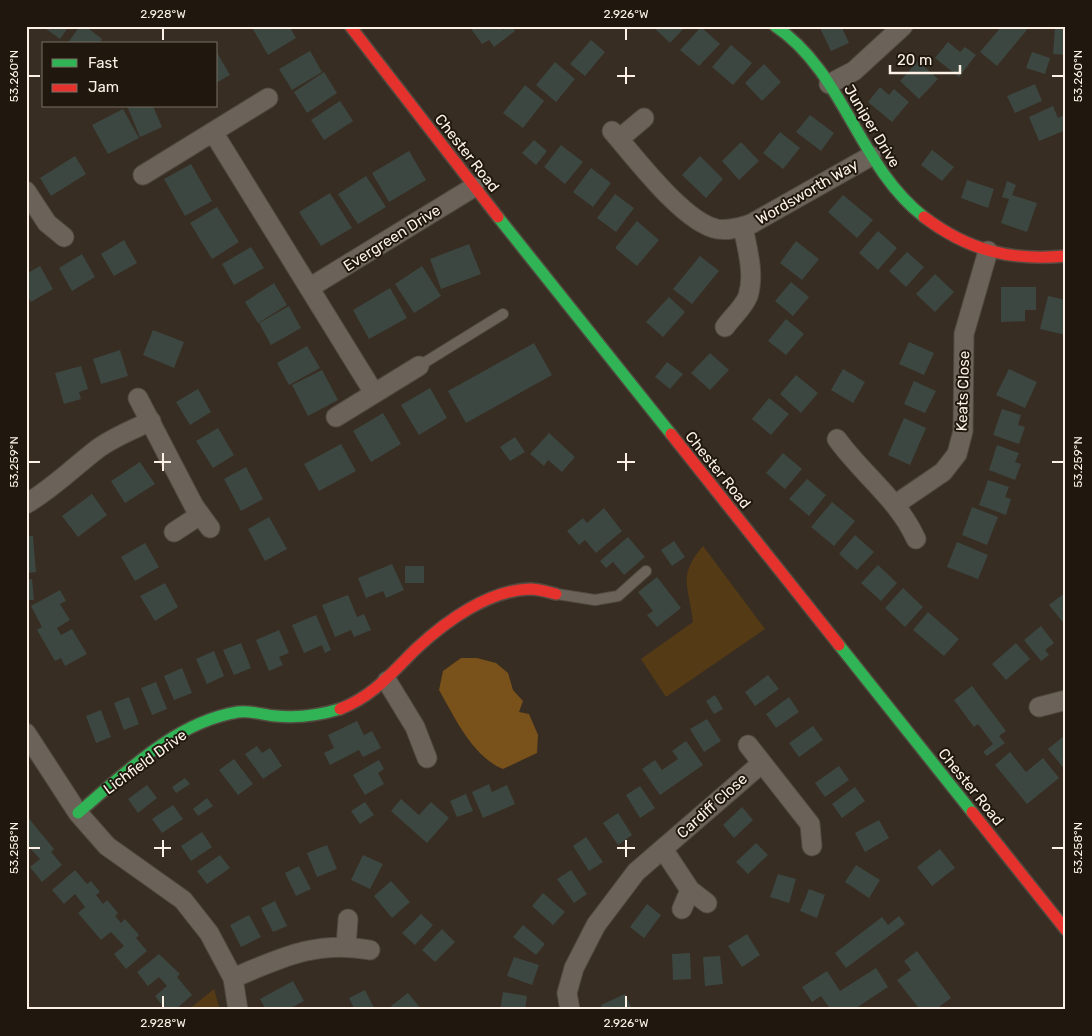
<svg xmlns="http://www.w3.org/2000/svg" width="1092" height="1036" font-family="Rubik,sans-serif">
<rect width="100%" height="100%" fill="#372d22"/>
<!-- green -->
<path fill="#553a16" d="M703,546L765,629L666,697L641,659L693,622C689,586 677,576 703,546Z
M214,989L220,1010H188Z"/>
<!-- water -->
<path fill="#79511a" d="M461,658H477L496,663L508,673L513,690L523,701L519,712L529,714L538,735L537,753L503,769C473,757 455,718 439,690L443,671Z"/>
<!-- building -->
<path fill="#3d4741" d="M42,26H69L60,39Z
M80,26H85L102,39L99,44H67Z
M251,26H289L296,38L268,55Z
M469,26H501L503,30L512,26L515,31L494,47L489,40L482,44Z
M652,26H686L670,43Z
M819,26H844L842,28L849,43L831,51Z
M1002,26H1030L997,66L980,52Z
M701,27L720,44L699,66L680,50Z
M1055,27L1066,28V55L1053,54Z
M591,40L605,52L585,76L570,64Z
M948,42L960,52L965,47L976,55L959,77L935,58Z
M731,45L752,63L733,85L712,67Z
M216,51L230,75L216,83Z
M310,51L322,72L292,90L279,69Z
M1032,52L1050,58L1045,74L1026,68Z
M918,61L938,79L919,99L900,81Z
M555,62L575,79L556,102L536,85Z
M764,64L781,82L762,101L745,83Z
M324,72L337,93L307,113L294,92Z
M1035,84L1042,101L1015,113L1007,96Z
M525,85L544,101L523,128L503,113Z
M880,87L889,95L894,89L909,102L892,122L868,102Z
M340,101L353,121L324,140L311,120Z
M127,106H153L162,127L140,137Z
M1053,106L1058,118L1066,114V130L1039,141L1029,117Z
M123,109L139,138L108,154L92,125Z
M810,115L834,133L821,151L796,132Z
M780,132L800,148L783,169L763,153Z
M534,140L547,151L536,165L522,153Z
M741,142L759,161L739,180L722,161Z
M561,145L583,162L565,184L544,167Z
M932,150L954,167L942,181L921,165Z
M409,151L426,180L389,202L372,173Z
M75,156L86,174L51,196L40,178Z
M700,156L723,179L706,198L682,175Z
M191,164L212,201L185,216L164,179Z
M591,168L611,183L593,207L573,192Z
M366,176L386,207L358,224L338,194Z
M967,180L994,189L988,208L961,198Z
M1007,181L1016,185L1012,195L1037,203L1027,232L1001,223L1009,199L1002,197Z
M330,193L352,228L321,246L299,212Z
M615,194L634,208L616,232L597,218Z
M843,195L873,220L857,238L828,212Z
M217,207L239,242L212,259L190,223Z
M637,221L659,240L637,266L615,248Z
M878,231L897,248L878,270L859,253Z
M124,240L137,263L114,276L101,254Z
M796,241L819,259L802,280L780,263Z
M469,244L481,274L441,289L430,259Z
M251,247L264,268L234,285L222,264Z
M907,252L924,267L906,287L889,271Z
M82,254L95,277L72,291L59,268Z
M700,256L719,271L692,304L673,289Z
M40,266L53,289L31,302L26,294V274Z
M422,266L441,296L414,313L395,284Z
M935,274L954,292L935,312L916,294Z
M791,282L809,297L793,316L775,301Z
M274,283L287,305L258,323L245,302Z
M1001,287H1036V310H1025V321L1001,322Z
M390,288L407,318L369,339L353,310Z
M1048,296L1066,300V335L1040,329Z
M669,297L685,312L663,337L646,322Z
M289,306L301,328L271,345L259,323Z
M786,319L804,334L786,355L768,341Z
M153,330L184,342L174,368L143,355Z
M909,342L934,353L924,375L899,364Z
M534,343L552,375L466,423L448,391Z
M307,346L320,368L289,385L277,363Z
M120,350L128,376L101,384L93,359Z
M710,353L729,370L710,390L691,373Z
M667,362L683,374L670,389L655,377Z
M81,366L88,389L79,392L81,399L64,404L55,373Z
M843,369L865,382L853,403L831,390Z
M1009,369L1037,382L1025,408L996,395Z
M322,370L338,400L308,416L292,385Z
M796,375L818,393L801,413L780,394Z
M914,381L936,391L925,413L904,404Z
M430,388L447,418L419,435L401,405Z
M198,389L211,412L190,425L176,402Z
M769,398L789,414L771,435L752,419Z
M1002,409L1021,415L1018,425L1025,427L1019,444L993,435Z
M383,413L401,444L371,462L353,431Z
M904,418L926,428L910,465L888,455Z
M218,428L234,455L213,468L196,441Z
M549,433L575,457L562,472L548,460L544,466L530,454Z
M515,437L525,452L510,461L500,447Z
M341,444L356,471L319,491L304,464Z
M997,445L1019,453L1015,462L1021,464L1015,480L989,470Z
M783,453L802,469L785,489L766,473Z
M140,462L155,484L125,503L111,481Z
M246,467L263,499L241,511L224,479Z
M807,479L826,495L809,516L789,499Z
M988,480L1009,487L1005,497L1011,499L1006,515L979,505Z
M92,494L107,515L78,537L62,516Z
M832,502L855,521L834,546L811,527Z
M972,507L998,517L987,545L962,535Z
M604,508L622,531L596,553L585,540L579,545L567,531L583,518L587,523Z
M269,517L287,549L265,561L248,529Z
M855,535L874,552L857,570L839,554Z
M26,536H33L36,572L26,573Z
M628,537L645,557L624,575L613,562L606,568L600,561Z
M674,541L685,557L672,566L661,550Z
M957,542L988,555L978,579L947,567Z
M145,543L159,567L135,581L121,557Z
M392,564L404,590L386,598L383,591L366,598L358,578Z
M878,565L897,583L881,601L861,583Z
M405,566H424V583H405Z
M657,577L681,608L657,627L647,615L653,611L638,592Z
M32,579L34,600H26V580Z
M165,583L178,607L155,621L140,596Z
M903,588L923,607L905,627L885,608Z
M60,590L66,601L60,604L70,620L57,628L61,635L72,629L87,654L65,666L61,658L55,661L37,630L42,627L31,606Z
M1066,592V626L1049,605Z
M348,595L357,617L364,614L371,630L354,637L351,630L335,637L322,605Z
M928,612L959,639L944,656L913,630Z
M316,615L331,650L325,653L322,645L304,653L292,625Z
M1041,626L1054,643L1045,650L1049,655L1041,661L1024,640Z
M279,630L289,653L279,657L283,665L269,671L256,640Z
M241,643L251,668L234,675L223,650Z
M1016,643L1030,659L1006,680L992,664Z
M214,651L224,676L207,684L196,659Z
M182,668L192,693L174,700L164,676Z
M768,675L779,689L755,706L745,692Z
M156,682L167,709L152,715L141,688Z
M972,686L1006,731L999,736L1005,743L987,756L983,752L993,744L978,724L974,727L954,700Z
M715,695L723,709L714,714L706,701Z
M129,697L139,724L124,730L114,703Z
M789,697L799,712L776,728L766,714Z
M101,710L111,737L96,743L86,716Z
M707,719L721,741L704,752L690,729Z
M357,721L364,735L372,731L381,748L363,757L359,750L330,765L324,753L334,748L328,735Z
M813,726L823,740L799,757L789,743Z
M1065,735L1066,737V771L1048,749Z
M686,741L703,765L660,795L642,769L655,760L662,770L678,759L672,751Z
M257,746L262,753L270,748L282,766L263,779L245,754Z
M1010,752L1026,772L1043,758L1059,778L1027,804L995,765Z
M234,759L253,784L238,795L219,770Z
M379,760L384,769L378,773L384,784L365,795L353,775Z
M839,766L849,780L825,797L815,783Z
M185,778L190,784L176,793L172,787Z
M489,784L492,792L507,785L515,804L483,818L472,792Z
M147,785L157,798L138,813L128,799Z
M640,786L655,808L640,818L626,795Z
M855,787L865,801L842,818L832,804Z
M466,794L473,811L457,817L450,801Z
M207,798L213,806L198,816L193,809Z
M401,799L419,815L431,802L449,818L427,843L391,811Z
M365,802L374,815L360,824L351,811Z
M173,805L183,819L162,833L152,819Z
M742,807L753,820L734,838L723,825Z
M618,813L632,835L618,845L603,823Z
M26,815L54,849L51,852L62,865L42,882L30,867L40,859L28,846L26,848Z
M879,820L889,838L865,852L855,833Z
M202,832L212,847L191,861L181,846Z
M586,837L603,862L589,871L573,846Z
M756,843L768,855L748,874L736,862Z
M327,845L337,869L317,877L307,853Z
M940,849L955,868L932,886L917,867Z
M220,855L230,868L207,884L197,871Z
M363,855L383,864L370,889L351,880Z
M856,865L880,880L869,898L845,882Z
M299,866L311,889L296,896L285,873Z
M75,870L87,884L91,881L96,887L100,892L96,895L103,904L107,900L118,913L115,916L121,923L125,919L139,935L136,938L147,951L126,969L114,954L124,946L111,932L101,940L78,913L85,907L75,894L64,904L52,890Z
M571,870L587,894L574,903L557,879Z
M778,874L796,879L789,903L770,897Z
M391,881L410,902L392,918L374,896Z
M809,889L825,895L817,918L800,911Z
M543,893L565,912L553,925L532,906Z
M275,901L287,926L273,932L261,908Z
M647,904L661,915L644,938L630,927Z
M421,914L433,925L415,945L402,933Z
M249,915L261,937L241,947L230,925Z
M899,916L905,924L846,968L835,953L882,917L888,925Z
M523,925L545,944L536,955L513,937Z
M442,929L455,942L435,962L422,950Z
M747,934L760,955L742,967L728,946Z
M917,951L951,998L935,1010H920L897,980L911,970L904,961Z
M690,953L691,979L673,980L672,954Z
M159,954L180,974L177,977L192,995L175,1010H166L155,996L167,986L159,977L148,986L137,972Z
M720,956L723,984L705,986L703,957Z
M514,957L539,965L532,985L507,976Z
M876,968L888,987L853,1010H831L821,996L812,1002L802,987L827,971L840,991Z
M293,981L304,1001L287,1010H266L260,999Z
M365,990L375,1010H355L349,998Z
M503,992L527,996L525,1010H500Z
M408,993L422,1010H394L391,1006Z
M625,994L632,1009L603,1010L601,1005Z"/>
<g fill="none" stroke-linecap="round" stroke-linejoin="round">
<!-- lane casing -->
<g stroke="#524a40" stroke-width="12">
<path id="lane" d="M419,366L503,314
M557,594L595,600L618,596L646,571"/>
</g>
<!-- street casing -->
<g stroke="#524a40" stroke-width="21">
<path id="street" d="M829,84L854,71L903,26
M612,131C635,157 683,222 717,229C729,231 740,227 751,224L871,156
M213,132L374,393
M619,139L644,118
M143,175L268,98
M26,191L47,223L64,237
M309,288L474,187
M725,327C732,317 744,307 748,296C755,274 747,248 743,227
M138,398L194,506L210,528
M336,417L419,366
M837,439C862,474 898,499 916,539
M26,504C52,489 73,468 96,450C113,437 132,430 151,421
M896,504L943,472L957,454L963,431L964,334L988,251
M174,532L200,515
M387,681L415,727L427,758
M1039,707L1066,700
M26,733L78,813L107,846L183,900L209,933L233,978L238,1010
M748,745L810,824L812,846
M663,849L690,890L707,903
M682,909L690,890
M346,946L348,919
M233,978C281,958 316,940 370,950
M570,1010L567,993L574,968L596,925L636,872L762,763"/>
</g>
<!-- fast casing -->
<g stroke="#524a40" stroke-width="14">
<path id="fast" d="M775,26C844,72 858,166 924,217
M498,217L671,434
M839,645L972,812
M78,813C124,774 175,722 238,712C250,710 263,715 276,716C297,718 320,715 340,709"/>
</g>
<!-- jam casing -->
<g stroke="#524a40" stroke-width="14">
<path id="jam" d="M350,26L498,217
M924,217C969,251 1011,261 1066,256
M671,434L839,645
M340,709C374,696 392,672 417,648C446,621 489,590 530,589C539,589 548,592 556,594
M972,812L1066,930"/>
</g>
<!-- lane -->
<use href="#lane" stroke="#6b6359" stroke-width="10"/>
<!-- street -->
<use href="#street" stroke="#6b6359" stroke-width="19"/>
<!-- fast -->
<use href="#fast" stroke="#30b455" stroke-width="11"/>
<!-- jam -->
<use href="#jam" stroke="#e5322d" stroke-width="11"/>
</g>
<!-- ticks -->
<path fill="none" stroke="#fdf1e5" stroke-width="2" d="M163,28V40M626,28V40M626,67V84M28,76H40M617,76H635M1052,76H1064M163,453V471M626,453V471M28,462H40M154,462H171M617,462H635M1052,462H1064M163,840V857M626,840V857M28,848H40M154,848H171M617,848H635M1052,848H1064M163,996V1008M626,996V1008"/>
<g text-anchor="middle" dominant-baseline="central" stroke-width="4" stroke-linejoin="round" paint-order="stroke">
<!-- street labels -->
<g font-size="15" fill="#fdf1e5" stroke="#20180f">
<text transform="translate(872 126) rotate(59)">Juniper Drive</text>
<text transform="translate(467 153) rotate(52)">Chester Road</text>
<text transform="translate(807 192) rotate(-30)">Wordsworth Way</text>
<text transform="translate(392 238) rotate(-32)">Evergreen Drive</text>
<text transform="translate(963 391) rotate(-88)">Keats Close</text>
<text transform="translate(718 470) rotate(51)">Chester Road</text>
<text transform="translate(145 762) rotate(-36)">Lichfield Drive</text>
<text transform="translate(971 787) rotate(51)">Chester Road</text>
<text transform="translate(712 806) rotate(-42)">Cardiff Close</text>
</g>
</g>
<!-- border -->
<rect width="1092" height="1036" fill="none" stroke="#20180f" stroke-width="55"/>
<!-- legend -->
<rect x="42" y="42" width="175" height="65" fill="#20180f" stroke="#786f65"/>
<rect x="52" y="59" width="25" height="8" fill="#30b455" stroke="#786f65"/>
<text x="88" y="68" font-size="15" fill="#fdf1e5">Fast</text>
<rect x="52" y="84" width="25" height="8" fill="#e5322d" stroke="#786f65"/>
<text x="88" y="92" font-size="15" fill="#fdf1e5">Jam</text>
<!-- scale -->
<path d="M890 65v8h70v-8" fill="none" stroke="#fdf1e5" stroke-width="2.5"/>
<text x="897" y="65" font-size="15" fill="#fdf1e5" stroke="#20180f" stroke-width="4" paint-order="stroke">20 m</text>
<rect x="28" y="28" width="1036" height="980" fill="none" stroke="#fdf1e5" stroke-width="2"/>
<g font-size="12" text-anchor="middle" fill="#fdf1e5">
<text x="163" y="18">2.928°W</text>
<text x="626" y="18">2.926°W</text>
<text transform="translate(14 76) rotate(-90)" y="4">53.260°N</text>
<text transform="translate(1078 76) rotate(-90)" y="4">53.260°N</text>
<text transform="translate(14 462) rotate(-90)" y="4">53.259°N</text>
<text transform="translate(1078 462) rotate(-90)" y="4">53.259°N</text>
<text transform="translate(14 848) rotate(-90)" y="4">53.258°N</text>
<text transform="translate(1078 848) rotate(-90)" y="4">53.258°N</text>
<text x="163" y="1027">2.928°W</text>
<text x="626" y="1027">2.926°W</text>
</g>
</svg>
